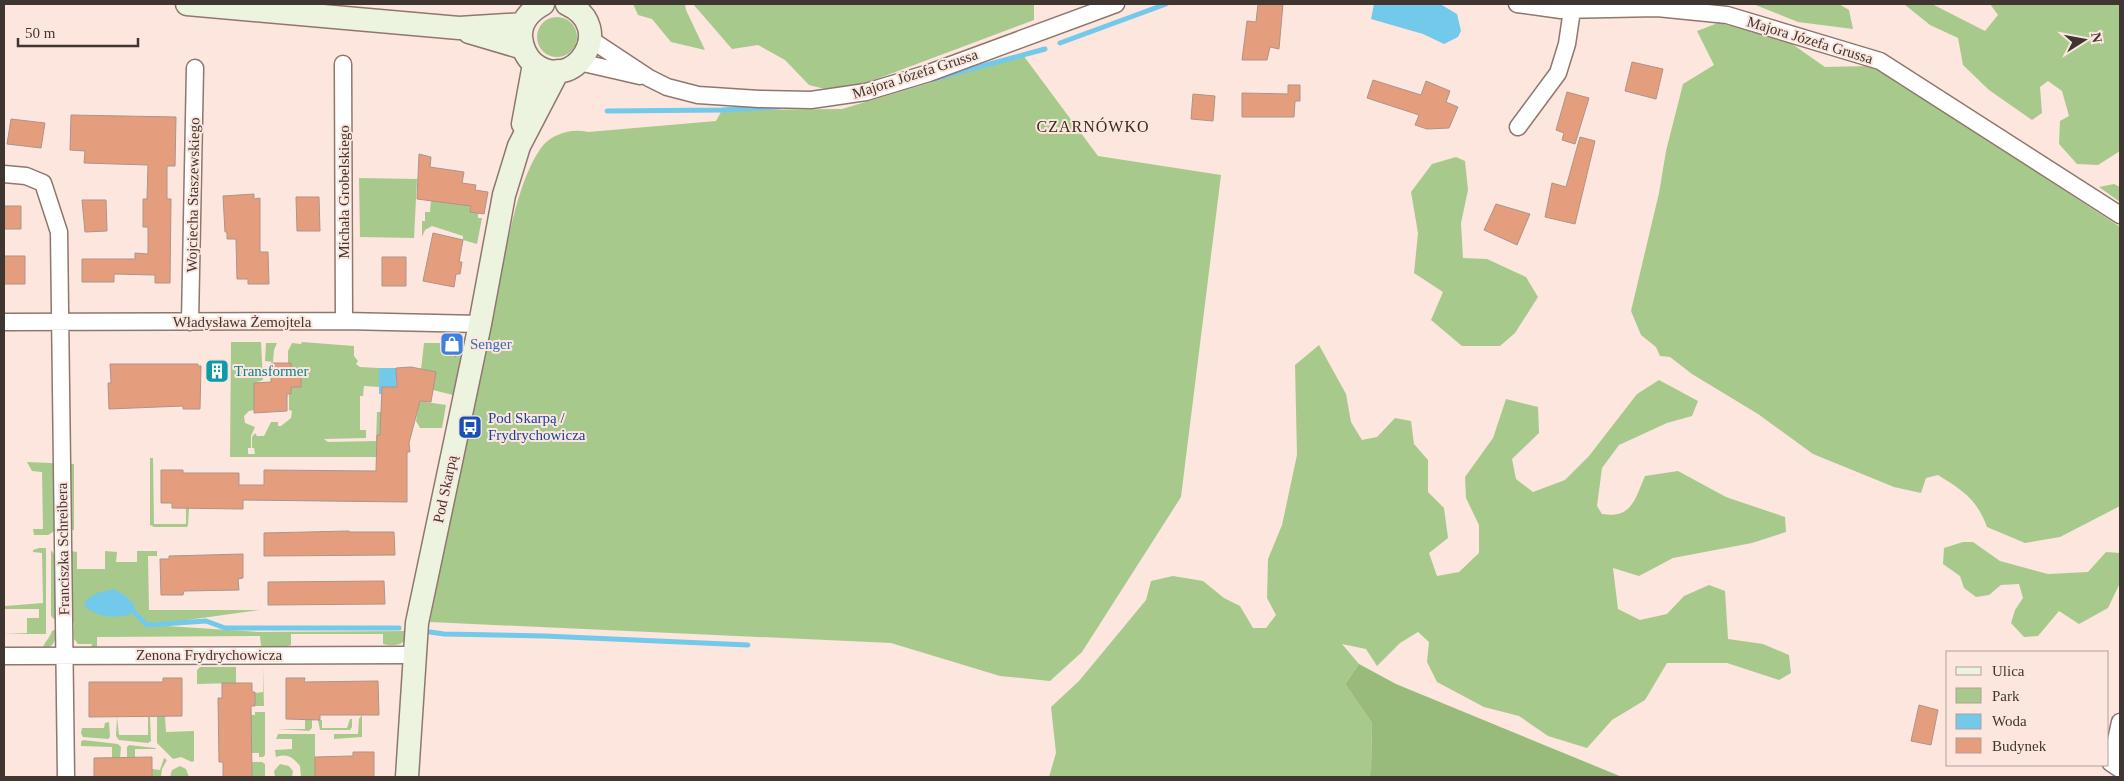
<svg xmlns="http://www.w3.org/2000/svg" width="2124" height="781" font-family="Georgia,serif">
<rect width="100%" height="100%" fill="#fce6dd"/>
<!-- green -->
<path fill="#a7ca8c" d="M633,4H685L686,10L705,50L671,42L652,19L638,15Z
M693,4H1034V20L866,83L825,89L809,85L785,60L758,45L732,49Z
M1753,4H1839L1849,10L1853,29L1798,22Z
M1904,4H1932L1985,31L1998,15L1990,4H2120V151L2098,165L2077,164L2059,144L2060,121L2069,116L2062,91L2048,81L2040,87L2042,113L2032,120L1989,90L1963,65L1958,38L1930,25Z
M537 37a20 20 0 1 1 40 0a20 20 0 1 1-40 0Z
M1718,23L1782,37L1825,67L1870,66L1914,89L1920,95L2120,227V506L2060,537L2025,543L1987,527C1977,499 1962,490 1938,475L1926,478L1921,493L1894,487L1813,454L1758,414L1692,374L1670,357L1660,356L1656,347L1641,335L1631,311L1659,193L1666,151L1683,84L1714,65L1697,31Z
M1023,55L1098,156L1221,175L1181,497L1082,652L1050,681L1000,676L891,643L430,622C452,512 473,402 497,292C507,250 516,183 541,148C551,134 572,128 588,132L716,121L722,110L842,109Z
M1456,157L1465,161L1468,190L1461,223L1463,258L1487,259L1526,277L1538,297L1515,333L1500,346H1462L1431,320L1443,292L1414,273L1418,233L1411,192L1432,164Z
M359,178L417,179L414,238L360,237Z
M2114,184L2120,187V202L2099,187Z
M431,199L471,204L470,211L478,213V218H482L477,244L463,240V236L432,226L425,230L422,237V221H425V212H430Z
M231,342H261L263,380L254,383V410L249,411L244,416L245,423L255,427L251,436V448H248V454H255L254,448H252V437L255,433L257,436H264L271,422H278V426H281L291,418L292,411L289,410V394H291V363H288V351L292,343L301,344L302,342L354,346V356L358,361L356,364L360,367L379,368V387L364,386L363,396H360V430H366V438L324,439L328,442L376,441L377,412H385L376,457H230Z
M266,343H277L274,350L273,362L265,361Z
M424,343H441L454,357L461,355L453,395L433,390L421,370Z
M1319,345L1346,394L1351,422L1362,440L1377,437L1395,418L1411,421L1414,444L1428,460V492L1444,508L1448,538L1429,553L1437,576L1459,572L1479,553V525L1466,498L1465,477L1493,438L1506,399L1538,407L1539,433L1512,459L1516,479L1533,492L1565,480L1589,456L1637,394L1659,380L1698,401L1692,416L1667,423L1619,445L1602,468L1597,506L1602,514C1632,519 1635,499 1645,476L1678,471L1726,497L1785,517L1786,532L1752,543L1673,558L1639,576L1613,568L1618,609L1640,620L1667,614L1684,596L1709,585L1725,591L1728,639L1763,644L1789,655L1791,673L1779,680L1727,663H1667L1645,700L1612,720L1587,748L1548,736L1519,716L1484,707L1437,682L1427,662L1429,642L1418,632L1400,643L1377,666L1366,649L1342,644L1359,664L1345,684L1372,723L1371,771L1369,777H1049L1056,753L1051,707L1079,681L1146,600L1151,581L1173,576L1203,581L1224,598L1240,606L1253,628H1266L1276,615L1267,598L1268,559L1282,525L1297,455L1295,365Z
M419,401L446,405L442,428H420L416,421Z
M150,458H153L154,524H186V508H189L188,525L187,527H154L150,525Z
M27,462L74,464V530H67L66,524L48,535H34L33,529H43L42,472L32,471Z
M1963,542H1973L2000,561L2048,574L2088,572L2106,552L2120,553V583L2108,608L2079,624L2059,611L2038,636L2024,637L2011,623L2015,610L2023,598L2019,584L2001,585L1989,595L1976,597L1964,588L1960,576L1943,564L1944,548Z
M39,548H46V634H4L27,633V618H39V609H5V606L43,603L42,553L33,552V550Z
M51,550L56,557V619H54L51,616Z
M71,551L77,552V569H105V551L117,552L116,562H137V551H157V556H148L149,610H259L151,625L259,632L410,631C407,645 395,647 383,644V634H291V645L288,646H261L260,636L97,637V648H91L92,644H78L74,639V623L69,619V557Z
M57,629C56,639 55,647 43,649C43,643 50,638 52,631Z
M200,667H236V683L197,684V670Z
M263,667L264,706H255V693L263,692Z
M255,712H265V755L263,757H259V753H252L251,715H255Z
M362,715V737L334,739V734H358L359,719Z
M157,716H165L166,732L194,731V761L192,762L181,757L173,759L157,743Z
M117,717L119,735H148V717H150L151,741L148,743L119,740L116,736Z
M350,719H352V727L350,730H320L318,720H322V728H347Z
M305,720H312V728L309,731L277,729H305Z
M109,722L110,737L108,739L83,737L81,733L82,728H104L105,723Z
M278,734H315V777H301L300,766C293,757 287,753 276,757L275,750L292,749V739H276Z
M83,740L118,744L121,747L120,758H112V747L81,746V742Z
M129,745L155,748L156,749H135V757H127V747Z
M164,758L167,760L162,769L161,777H152V769L160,770Z
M252,762H262L265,764V777H252Z
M280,764L289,766L293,771L292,777H275L274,771Z
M180,766L186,769L189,777H170L172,770Z"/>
<!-- forest -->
<path fill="#98bb7c" d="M1359,664L1396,684L1622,777H1369L1371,771L1372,723L1345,684Z"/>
<!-- water -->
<path fill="#72c9e9" d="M1374,4H1440L1457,14L1461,31L1458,37L1444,44L1423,34L1371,19Z
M379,368H396L397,393L379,394Z
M114,589L127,597L135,606L129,615C110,618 100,618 84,606L87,599L97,593Z"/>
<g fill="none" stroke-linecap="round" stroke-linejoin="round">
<!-- stream -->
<path stroke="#72c9e9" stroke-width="5" d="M1060,43L1166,4
M934,79L1045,49
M607,111L722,110L779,107
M132,610L147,625L206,621L225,628H399
M430,632L444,634L545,636L748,645"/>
</g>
<!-- building -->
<path fill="#e49e7e" stroke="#ad9489" d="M1258,4H1283L1279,49L1270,47L1267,60H1242L1247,21L1256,22Z
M1632,62L1663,69L1656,99L1625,91Z
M1373,80L1421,95L1426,81L1450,91L1446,102L1458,107L1449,128L1427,129L1415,125L1419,115L1367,98Z
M1288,85H1300V101H1295L1294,117H1242V93L1288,94Z
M1567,92L1589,98L1575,144L1562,140L1564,133L1556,130Z
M1193,94L1215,96L1213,121L1191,119Z
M71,115L176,117L175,166H167V199H171L170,283H155V275L114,274V282H82V259H135V253L148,254V227H143V199H147L148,165L84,163L85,151L70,150Z
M11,119L45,123L41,148L7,144Z
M1580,137L1595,141L1575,224L1545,217L1552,183L1566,187Z
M419,154L431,157L430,167L464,172L462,183L476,185L475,190L488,192L484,214L470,212L471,206L417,199Z
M254,194V199L260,198V252H268L269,284H248V279H237L236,239H227V232H225L223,196Z
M296,197H319L320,231H297Z
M82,200H106L107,231L85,232Z
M1496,204L1530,214L1517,245L1484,230Z
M4,206H21V229H4Z
M433,233L463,240L459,262H462L460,274H456L454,287L423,281Z
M4,256H25V284H4Z
M382,257H406V286H382Z
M452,333L463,343L461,352L455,357L442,345Z
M271,363H291V373H301V387H291V394H287V411L254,413V383L271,382Z
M110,364H198V366H201L200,409H183V406L109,409L108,383H111Z
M411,367L436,372L431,402L420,401L409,443L410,452H407V502L243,500V509L172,508V503H161V470H183V473H239V485H264V470L376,471L377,435H380L382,387H397L396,368Z
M349,531V532H394L395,555L264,556V533Z
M243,554V578L238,579L239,590L184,591L183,595H161L160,559H169V556Z
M384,581L385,604L268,605V582Z
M163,678H182V716L89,717V682H163Z
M286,678H305L304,682L378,681L379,715H320V720L286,719Z
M222,683H252V692H255V706H251L252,777H223V762H219L218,698H222Z
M1919,705L1938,710L1931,745L1911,741Z
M353,752H374V777H315V757L353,756Z
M152,757V777H94V758Z"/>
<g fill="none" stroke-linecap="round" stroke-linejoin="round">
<!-- street casing -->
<g stroke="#8f776d" stroke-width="19">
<path id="street" d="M1517,4L1561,10L1657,8L1727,15L1880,61L2120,215
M590,39L649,78L667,87L698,95L759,99L811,100L866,92L929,73L1116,4
M579,62L640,76
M343,64L344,321
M1518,127L1558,73L1567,44L1572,10
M4,174L26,176L43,183L59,232L66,777
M4,322L344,321L480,324
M190,322L195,68
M4,656L413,655
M2120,722L2111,763L2120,769"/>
</g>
<!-- secondary casing -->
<g stroke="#8f776d" stroke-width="25">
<path id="secondary" d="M187,4L459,28L523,24
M543,4C530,11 520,21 521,37C522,48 526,57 534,64C574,95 618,27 567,4
M469,32L523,48
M523,124L534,64
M407,777L417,623L480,324L504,195L519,146L558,71"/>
</g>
<!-- street -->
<use href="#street" stroke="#fff" stroke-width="16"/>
<!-- secondary -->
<use href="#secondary" stroke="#ecf4e0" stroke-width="22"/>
</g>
<!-- icons -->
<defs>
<g id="shop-square" transform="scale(1.25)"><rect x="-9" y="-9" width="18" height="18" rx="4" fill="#3f7fe0" stroke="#fce6dd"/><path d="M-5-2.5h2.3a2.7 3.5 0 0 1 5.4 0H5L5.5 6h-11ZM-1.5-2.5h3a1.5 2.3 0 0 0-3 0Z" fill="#fff"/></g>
<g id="building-square" transform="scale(1.25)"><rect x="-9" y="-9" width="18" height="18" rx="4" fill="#0f9aa8" stroke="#fce6dd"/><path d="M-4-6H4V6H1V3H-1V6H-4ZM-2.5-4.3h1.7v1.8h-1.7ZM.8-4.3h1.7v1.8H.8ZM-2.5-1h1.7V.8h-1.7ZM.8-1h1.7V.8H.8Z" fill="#fff"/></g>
<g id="bus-square" transform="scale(1.25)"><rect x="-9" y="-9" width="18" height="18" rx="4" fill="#1a4fb4" stroke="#fce6dd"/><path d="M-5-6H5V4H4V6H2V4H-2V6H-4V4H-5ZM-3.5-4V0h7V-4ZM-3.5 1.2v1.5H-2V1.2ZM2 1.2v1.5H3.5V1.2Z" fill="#fff"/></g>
</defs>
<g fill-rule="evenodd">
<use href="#shop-square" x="452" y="344"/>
<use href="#building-square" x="217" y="371"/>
<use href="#bus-square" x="470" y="427"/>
</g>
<g text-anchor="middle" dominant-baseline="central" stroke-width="4" stroke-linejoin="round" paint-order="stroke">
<!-- street labels -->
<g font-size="15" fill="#403631" stroke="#fce6dd">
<text transform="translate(1810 40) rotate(17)">Majora Józefa Grussa</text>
<text transform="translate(915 74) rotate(-18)">Majora Józefa Grussa</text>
<text transform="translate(344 192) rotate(-90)">Michała Grobelskiego</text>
<text transform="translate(193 195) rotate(-89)">Wojciecha Staszewskiego</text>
<text x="242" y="322">Władysława Żemojtela</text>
<text transform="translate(445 489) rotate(-78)">Pod Skarpą</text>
<text transform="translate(63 549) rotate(-91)">Franciszka Schreibera</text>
<text x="209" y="655">Zenona Frydrychowicza</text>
</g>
<!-- shop labels -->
<g font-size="15" fill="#366cbe" stroke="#fce6dd" text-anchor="start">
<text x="470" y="344">Senger</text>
</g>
<!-- culture labels -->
<g font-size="15" fill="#0d838f" stroke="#fce6dd" text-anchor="start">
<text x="234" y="371">Transformer</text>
</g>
<!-- transit labels -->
<g font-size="15" fill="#164399" stroke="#fce6dd" text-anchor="start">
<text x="488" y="418">Pod Skarpą /<tspan x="488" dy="17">Frydrychowicza</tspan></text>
</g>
<!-- neighbourhood labels -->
<g font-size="16" letter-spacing="1" fill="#3c2920" stroke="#fce6dd">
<text x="1093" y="126">CZARNÓWKO</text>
</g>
</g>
<!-- border -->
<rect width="2124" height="781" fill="none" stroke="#403631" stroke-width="10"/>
<!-- legend -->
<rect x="1946" y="651" width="162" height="115" fill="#fce6dd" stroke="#b1a098"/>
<rect x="1956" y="667" width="25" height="8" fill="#ecf4e0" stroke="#b1a098"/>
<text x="1992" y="676" font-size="15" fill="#403631">Ulica</text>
<rect x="1956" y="688" width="25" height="15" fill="#a7ca8c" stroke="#b1a098"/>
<text x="1992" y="701" font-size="15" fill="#403631">Park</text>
<rect x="1956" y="714" width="25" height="15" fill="#72c9e9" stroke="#b1a098"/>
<text x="1992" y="726" font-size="15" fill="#403631">Woda</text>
<rect x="1956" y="738" width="25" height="15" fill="#e49e7e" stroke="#b1a098"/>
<text x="1992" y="751" font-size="15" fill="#403631">Budynek</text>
<!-- north arrow -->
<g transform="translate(2084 40) rotate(79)" stroke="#fce6dd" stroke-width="4" paint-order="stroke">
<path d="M0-4L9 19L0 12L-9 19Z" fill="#403631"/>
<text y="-8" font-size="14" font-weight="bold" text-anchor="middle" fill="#403631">N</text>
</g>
<!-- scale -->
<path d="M18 38v8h120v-8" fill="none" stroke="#403631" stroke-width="2.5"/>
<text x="25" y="38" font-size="15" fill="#403631" stroke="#fce6dd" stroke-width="4" paint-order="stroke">50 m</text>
</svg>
